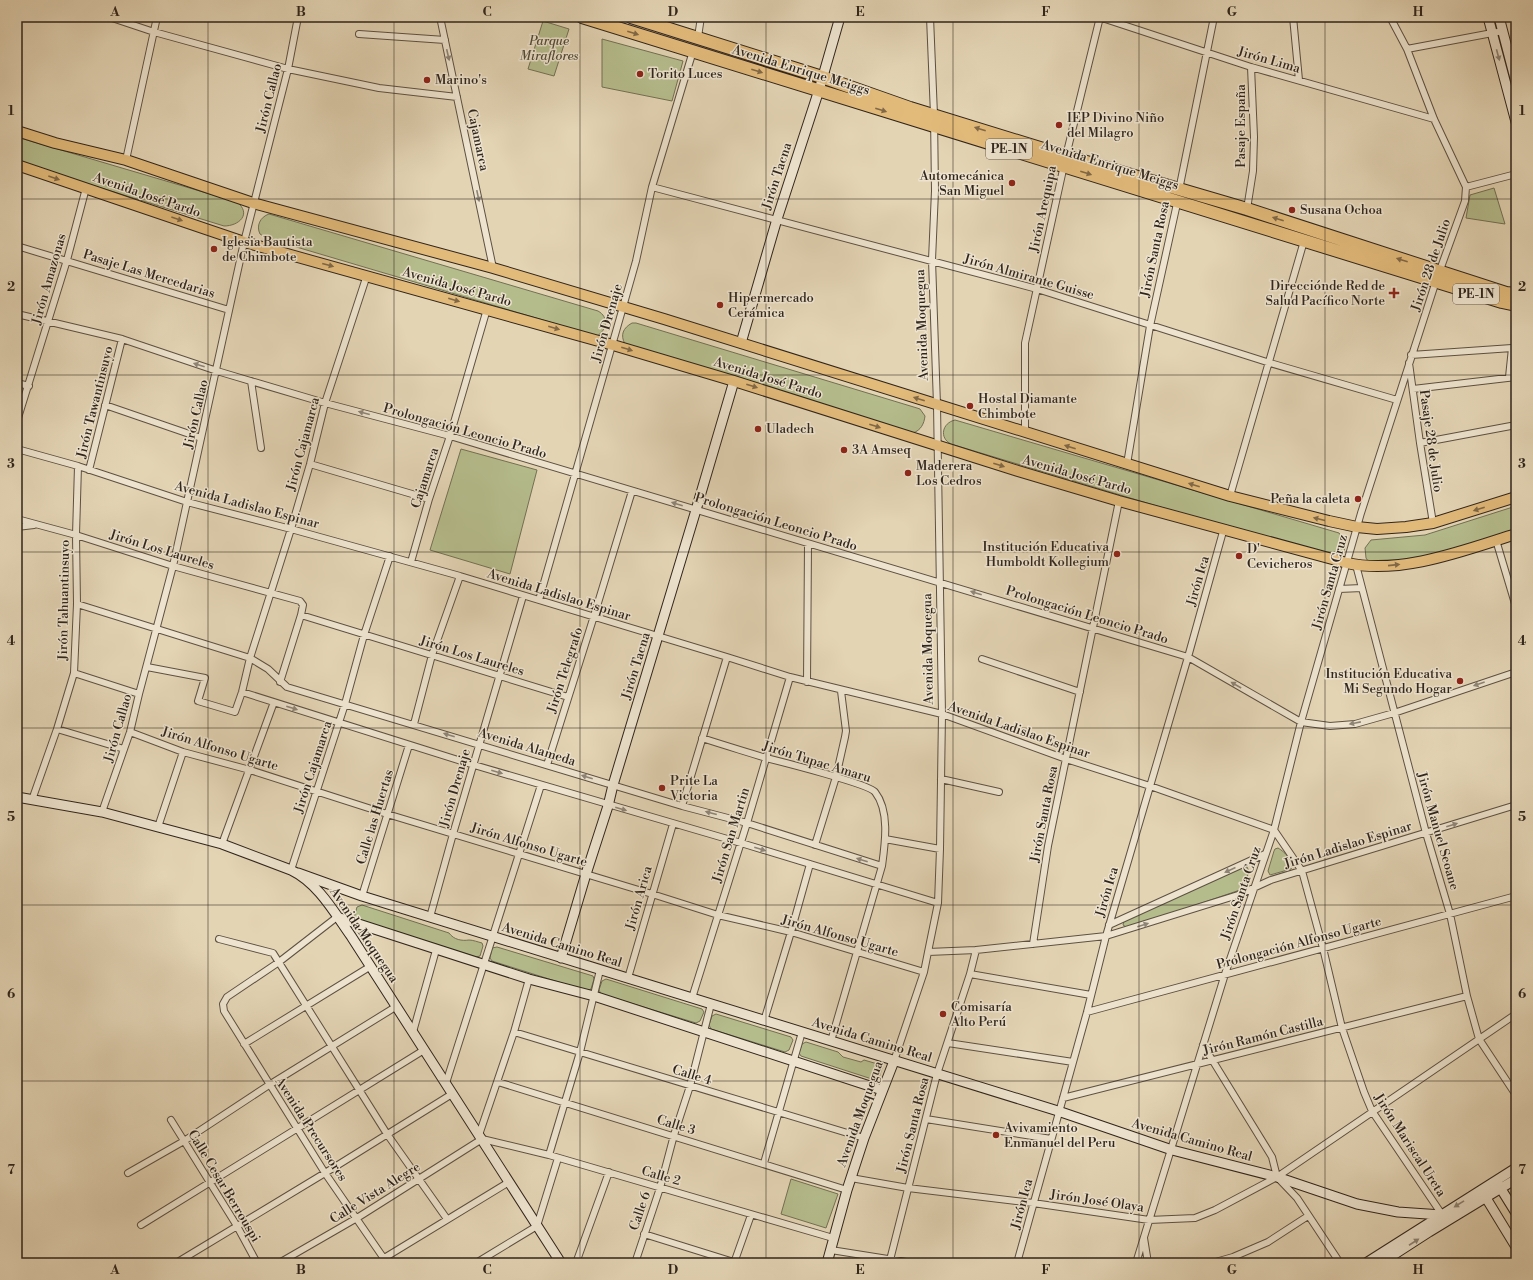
<svg xmlns="http://www.w3.org/2000/svg" width="1533" height="1280" font-family="'Libre Bodoni',serif">
<rect width="100%" height="100%" fill="#e3d4b4"/>
<filter id="stains"><feTurbulence type="fractalNoise" baseFrequency=".005" numOctaves="4"/><feColorMatrix values="0 0 0 0 .2 0 0 0 0 .09 0 0 0 0 .02 0 0 0 .5 -.17"/></filter>
<radialGradient id="worn" r=".72"><stop offset=".6" stop-color="#630" stop-opacity="0"/><stop offset="1" stop-color="#630" stop-opacity=".3"/></radialGradient>
<!-- green -->
<path fill="#b5bc8c" stroke="#727054" d="M543,21L569,29L554,76L528,69Z
M602,39L683,61L672,101L602,87Z
M17,137L237,202C252,214 239,226 224,226L17,162Z
M1494,188L1505,224L1466,218L1470,195Z
M269,214L598,311C609,317 607,330 597,336L266,238L260,234C256,226 260,217 269,214Z
M632,323H636L917,408L920,409L925,416C924,424 921,430 913,433L625,344C620,335 623,328 632,323Z
M955,420L1339,533L1346,542L1344,551L1338,557L1170,510L951,444C939,438 942,423 955,420Z
M461,449L537,470L510,574L430,550Z
M1516,506V532L1408,561H1368L1366,558L1365,548L1371,540L1425,535Z
M1278,848C1285,852 1295,862 1291,869L1270,875L1268,871L1274,851L1275,849Z
M1243,867H1247L1249,871L1244,887L1240,890L1128,928L1123,925L1124,921Z
M362,905L449,933C454,940 462,941 469,940C473,940 478,942 482,943L483,946L480,956L476,957L354,918L357,907Z
M497,947L593,976L594,979L591,989L587,991L492,961L490,958L492,948Z
M606,979L702,1009L704,1012L700,1021L696,1023L601,994L599,990L602,981Z
M716,1014L791,1037L793,1040L789,1050L785,1052L711,1029L709,1025L712,1016Z
M806,1042L838,1052L843,1057L861,1062L864,1060L881,1065L882,1068L879,1078L875,1080L801,1056L799,1053L802,1044Z
M791,1179L838,1194L826,1228L781,1214Z"/>
<g fill="none" stroke-linecap="round" stroke-linejoin="round">
<!-- street casing -->
<g stroke="#5d5143" stroke-width="8">
<path id="street" d="M109,17L154,32L288,69L379,88L457,97
M440,17L493,268
M1099,17L1251,67L1434,119
M1293,17L1299,80
M359,34L445,40
M698,37L701,17
M1407,49L1503,31
M126,160L157,17
M652,187L1037,289L1270,363L1397,400
M1466,187L1516,174
M1179,190L1214,17
M1247,209L1253,171L1254,137L1251,67
M17,246L229,310
M17,314L122,339L217,371L325,403L450,436L1188,657L1301,722L1330,726L1355,724L1394,713L1516,672
M1411,355L1512,348L1509,377
M1409,363L1420,443L1433,523
M251,381L261,448
M17,383L29,386
M1413,389L1516,377
M105,405L201,438
M17,421L67,260L86,188
M1025,432V343L1066,156L1100,17
M1420,443L1516,425
M17,449L78,466L187,502L291,529L460,576L727,657L790,677L942,714L1066,759L1150,786L1274,830L1302,871L1323,948L1342,1028L1364,1092L1372,1111L1443,1216
M310,464L429,499
M1127,464L1150,326L1178,199
M89,470L122,339
M1230,496L1304,241
M17,519L76,535L173,566L300,601L303,605L301,615L280,682
M17,527L34,525
M1496,540L1516,607
M411,562L429,499L450,436L487,309
M1356,565L1426,833L1450,914L1467,996L1479,1039L1516,1095
M1339,589L1362,588
M539,600L623,307L636,261L652,187L693,51
M77,604L250,658L268,669L287,687L682,806L747,823L882,866L831,1041
M301,615L568,697
M982,659L1080,692
M147,667L205,678L198,701L235,712L242,692L250,658L291,529L310,464L325,403L367,275
M74,673L139,694
M807,682L808,544
M242,692L474,765L741,843L938,903
M414,724L432,655L460,576
M57,729L124,749
M130,732L183,752L250,770L387,814L652,894L718,915L791,932L924,972
M702,738C723,745 744,751 766,758C782,762 869,784 875,792C890,811 885,844 882,866
M547,765L594,616L632,491
M941,779L999,792
M32,800L57,729L74,673L77,604L76,535L78,466
M682,806L727,657
M102,812L130,732L139,694L173,566L244,242L288,69L298,17
M158,827L183,752
M885,839L940,849
M222,844L274,702
M815,845L836,777L845,737L846,731L841,691
M291,870L345,704L364,635L390,556
M362,896L409,745
M337,917L279,962L227,997L223,1004L224,1011L325,1173L387,1263
M430,917L453,834L523,596
M1109,925L1265,854
M219,939L273,953L387,1134L447,1219
M1033,944L1048,846L1119,501
M928,952L976,950L1106,936L1238,895L1271,880L1516,805
M970,974L1091,995
M628,978L673,824
M692,998L747,823L790,677
M1087,1012L1516,896
M764,1021L791,932L810,864
M413,1032L436,950
M514,1032L864,1138
M948,1043L1073,1062
M244,1044L371,966
M1203,1045L1272,1157L1277,1177L1297,1198L1340,1263
M894,1061L924,972L928,952L938,903L940,849L942,714L937,405L932,260L935,191L934,115L930,17
M498,1082L847,1190
M446,1083L541,785
M1063,1098L1467,996
M926,1119L1051,1139
M171,1120L237,1226L257,1263
M479,1135L514,1032L529,979
M549,1155L580,1052L600,970
M764,1163L802,1032
M128,1173L184,1141L269,1085L397,1006
M851,1178L908,1188L1033,1203L1149,1220L1195,1218L1215,1210L1277,1177L1516,1014
M141,1225L424,1050
M644,1234L737,1263
M1144,1238L1148,1263
M831,1250L913,1263
M890,1260L937,1074L970,974L976,950
M176,1263L325,1173L452,1094
M279,1263L357,1218L482,1139L549,1155L833,1238
M376,1263L509,1182
M476,1263L537,1226L558,1158
M576,1263L609,1172
M635,1263L660,1188L674,1135L690,1086L711,1004
M734,1263L751,1215
M1017,1263L1087,1012L1106,936L1188,657L1224,528
M1136,1263L1225,974L1274,830L1301,722L1361,513L1436,281L1465,201L1466,187L1434,119L1407,49L1390,17
M1212,1263L1233,1257L1268,1242L1308,1216"/>
</g>
<!-- secondary casing -->
<g stroke="#30251d" stroke-width="11">
<path id="secondary" d="M1488,17L1516,122
M1499,17L1516,82
M741,343L777,219L819,90L840,17
M17,797L102,812L158,827L222,844L291,870C318,883 334,912 351,936L561,1263
M298,873L362,896L1058,1111L1172,1150L1277,1177L1357,1204L1398,1212L1442,1215
M337,917L529,979L594,996L882,1090
M561,958L586,874L608,806L613,785L696,510L734,381
M1498,1184L1516,1213
M1483,1193L1516,1247
M827,1263L847,1190L864,1138L894,1061
M1366,1263L1516,1168
M1381,1263L1429,1232L1516,1179"/>
</g>
<!-- primary casing -->
<g stroke="#30251d" stroke-width="12">
<path id="primary" d="M17,131L55,143L126,160L253,203L493,268L664,319L1230,496L1329,521L1357,527L1377,529L1406,527L1433,523L1516,497
M17,165L244,242L613,345L734,381L1018,471L1119,501L1347,563C1401,575 1465,550 1516,534"/>
</g>
<!-- highway casing -->
<g stroke="#30251d" stroke-width="14">
<path id="highway" d="M582,17C889,112 1196,206 1502,302L1516,305
M631,17L822,77L910,108L1066,156L1247,209L1506,293L1516,294"/>
</g>
<!-- street -->
<use href="#street" stroke="#ede3ce" stroke-width="6"/>
<!-- secondary -->
<use href="#secondary" stroke="#ede3ce" stroke-width="9"/>
<!-- primary -->
<use href="#primary" stroke="#e2ba7a" stroke-width="10"/>
<!-- highway -->
<use href="#highway" stroke="#e2ba7a" stroke-width="12"/>
</g>
<!-- one-way arrows -->
<defs><path id="oneway-solid" d="M-6-.8H1V-3.2L6.5 0L1 3.2V.8H-6Z"/></defs>
<g fill="#806847">
<use href="#oneway-solid" transform="translate(633 33) rotate(17)"/>
<use href="#oneway-solid" transform="translate(757 71) rotate(17)"/>
<use href="#oneway-solid" transform="translate(881 110) rotate(17)"/>
<use href="#oneway-solid" transform="translate(980 129) rotate(-162)"/>
<use href="#oneway-solid" transform="translate(1086 173) rotate(17)"/>
<use href="#oneway-solid" transform="translate(54 178) rotate(19)"/>
<use href="#oneway-solid" transform="translate(177 219) rotate(19)"/>
<use href="#oneway-solid" transform="translate(1278 219) rotate(-162)"/>
<use href="#oneway-solid" transform="translate(1402 260) rotate(-162)"/>
<use href="#oneway-solid" transform="translate(328 265) rotate(15)"/>
<use href="#oneway-solid" transform="translate(454 300) rotate(16)"/>
<use href="#oneway-solid" transform="translate(554 328) rotate(16)"/>
<use href="#oneway-solid" transform="translate(627 349) rotate(17)"/>
<use href="#oneway-solid" transform="translate(752 386) rotate(18)"/>
<use href="#oneway-solid" transform="translate(919 399) rotate(-163)"/>
<use href="#oneway-solid" transform="translate(875 426) rotate(18)"/>
<use href="#oneway-solid" transform="translate(1070 447) rotate(-162)"/>
<use href="#oneway-solid" transform="translate(999 465) rotate(18)"/>
<use href="#oneway-solid" transform="translate(1194 485) rotate(-163)"/>
<use href="#oneway-solid" transform="translate(1479 509) rotate(163)"/>
<use href="#oneway-solid" transform="translate(1319 519) rotate(-166)"/>
<use href="#oneway-solid" transform="translate(1394 565) rotate(-6)"/>
</g>
<g fill="#8e8476">
<use href="#oneway-solid" transform="translate(448 55) rotate(77)"/>
<use href="#oneway-solid" transform="translate(1498 55) rotate(75)"/>
<use href="#oneway-solid" transform="translate(478 196) rotate(78)"/>
<use href="#oneway-solid" transform="translate(199 365) rotate(-162)"/>
<use href="#oneway-solid" transform="translate(364 413) rotate(-165)"/>
<use href="#oneway-solid" transform="translate(677 504) rotate(-163)"/>
<use href="#oneway-solid" transform="translate(976 593) rotate(-163)"/>
<use href="#oneway-solid" transform="translate(1479 684) rotate(161)"/>
<use href="#oneway-solid" transform="translate(1236 685) rotate(-150)"/>
<use href="#oneway-solid" transform="translate(292 708) rotate(18)"/>
<use href="#oneway-solid" transform="translate(1355 723) rotate(169)"/>
<use href="#oneway-solid" transform="translate(449 735) rotate(-163)"/>
<use href="#oneway-solid" transform="translate(497 772) rotate(16)"/>
<use href="#oneway-solid" transform="translate(587 777) rotate(-163)"/>
<use href="#oneway-solid" transform="translate(621 809) rotate(16)"/>
<use href="#oneway-solid" transform="translate(711 813) rotate(-165)"/>
<use href="#oneway-solid" transform="translate(1452 825) rotate(-17)"/>
<use href="#oneway-solid" transform="translate(760 849) rotate(17)"/>
<use href="#oneway-solid" transform="translate(862 860) rotate(-162)"/>
<use href="#oneway-solid" transform="translate(1230 870) rotate(156)"/>
<use href="#oneway-solid" transform="translate(1143 925) rotate(-18)"/>
<use href="#oneway-solid" transform="translate(1459 1204) rotate(148)"/>
<use href="#oneway-solid" transform="translate(1414 1242) rotate(-33)"/>
</g>
<!-- grid -->
<path fill="none" stroke="#30251d" stroke-width="1" stroke-opacity="0.55" d="M208,17V1263M394,17V1263M580,17V1263M766,17V1263M953,17V1263M1139,17V1263M1325,17V1263M17,199H1516M17,375H1516M17,552H1516M17,728H1516M17,905H1516M17,1081H1516"/>
<!-- markers -->
<g fill="#8f2418" stroke="#ede3ce" stroke-width="1.5">
<circle cx="640" cy="74" r="4"/>
<circle cx="427" cy="80" r="4"/>
<circle cx="1059" cy="125" r="4"/>
<circle cx="1012" cy="183" r="4"/>
<circle cx="1292" cy="210" r="4"/>
<circle cx="214" cy="249" r="4"/>
<path d="M1392 287h4v4h4v4h-4v4h-4v-4h-4v-4h4z"/>
<circle cx="720" cy="305" r="4"/>
<circle cx="970" cy="406" r="4"/>
<circle cx="758" cy="429" r="4"/>
<circle cx="844" cy="450" r="4"/>
<circle cx="908" cy="473" r="4"/>
<circle cx="1358" cy="499" r="4"/>
<circle cx="1117" cy="554" r="4"/>
<circle cx="1239" cy="556" r="4"/>
<circle cx="1460" cy="681" r="4"/>
<circle cx="662" cy="788" r="4"/>
<circle cx="943" cy="1014" r="4"/>
<circle cx="996" cy="1135" r="4"/>
</g>
<g text-anchor="middle" dominant-baseline="central" stroke-width="3" stroke-linejoin="round" paint-order="stroke">
<!-- shield labels -->
<g fill="#ede3ce" stroke="#695e52" stroke-width="1">
<rect x="986" y="139" width="46" height="20" rx="3"/>
<rect x="1453" y="284" width="46" height="20" rx="3"/>
</g>
<g font-size="12" font-weight="bold" fill="#30251d">
<text x="1009" y="149">PE-1N</text>
<text x="1476" y="294">PE-1N</text>
</g>
<!-- park labels -->
<g font-size="13" font-style="italic" fill="#514b39" stroke="#ede3ce">
<text x="549" y="41">Parque<tspan x="549" dy="15">Miraflores</tspan></text>
</g>
<!-- street labels -->
<g font-size="13" fill="#30251d" stroke="#ede3ce">
<text transform="translate(1269 60) rotate(16)">Jirón Lima</text>
<text transform="translate(801 70) rotate(17)">Avenida Enrique Meiggs</text>
<text transform="translate(269 98) rotate(-76)">Jirón Callao</text>
<text transform="translate(1241 126) rotate(-90)">Pasaje España</text>
<text transform="translate(478 140) rotate(78)">Cajamarca</text>
<text transform="translate(1110 165) rotate(17)">Avenida Enrique Meiggs</text>
<text transform="translate(777 176) rotate(-72)">Jirón Tacna</text>
<text transform="translate(147 195) rotate(19)">Avenida José Pardo</text>
<text transform="translate(1043 209) rotate(-78)">Jirón Arequipa</text>
<text transform="translate(1155 249) rotate(-78)">Jirón Santa Rosa</text>
<text transform="translate(1431 265) rotate(-71)">Jirón 28 de Julio</text>
<text transform="translate(149 274) rotate(17)">Pasaje Las Mercedarias</text>
<text transform="translate(1029 277) rotate(16)">Jirón Almirante Guisse</text>
<text transform="translate(49 279) rotate(-74)">Jirón Amazonas</text>
<text transform="translate(457 287) rotate(16)">Avenida José Pardo</text>
<text transform="translate(607 323) rotate(-74)">Jirón Drenaje</text>
<text transform="translate(922 325) rotate(-92)">Avenida Moquegua</text>
<text transform="translate(768 378) rotate(17)">Avenida José Pardo</text>
<text transform="translate(95 402) rotate(-76)">Jirón Tawantinsuyo</text>
<text transform="translate(196 414) rotate(-77)">Jirón Callao</text>
<text transform="translate(465 431) rotate(16)">Prolongación Leoncio Prado</text>
<text transform="translate(1431 441) rotate(82)">Pasaje 28 de Julio</text>
<text transform="translate(303 444) rotate(-75)">Jirón Cajamarca</text>
<text transform="translate(1077 475) rotate(16)">Avenida José Pardo</text>
<text transform="translate(425 478) rotate(-72)">Cajamarca</text>
<text transform="translate(247 505) rotate(15)">Avenida Ladislao Espinar</text>
<text transform="translate(776 522) rotate(17)">Prolongación Leoncio Prado</text>
<text transform="translate(162 550) rotate(17)">Jirón Los Laureles</text>
<text transform="translate(1198 581) rotate(-74)">Jirón Ica</text>
<text transform="translate(1330 582) rotate(-74)">Jirón Santa Cruz</text>
<text transform="translate(559 595) rotate(17)">Avenida Ladislao Espinar</text>
<text transform="translate(64 600) rotate(-89)">Jirón Tahuantinsuyo</text>
<text transform="translate(1087 615) rotate(17)">Prolongación Leoncio Prado</text>
<text transform="translate(928 649) rotate(-91)">Avenida Moquegua</text>
<text transform="translate(472 656) rotate(17)">Jirón Los Laureles</text>
<text transform="translate(636 666) rotate(-73)">Jirón Tacna</text>
<text transform="translate(565 670) rotate(-72)">Jirón Telegrafo</text>
<text transform="translate(118 728) rotate(-74)">Jirón Callao</text>
<text transform="translate(1019 730) rotate(19)">Avenida Ladislao Espinar</text>
<text transform="translate(527 747) rotate(17)">Avenida Alameda</text>
<text transform="translate(220 749) rotate(17)">Jirón Alfonso Ugarte</text>
<text transform="translate(817 762) rotate(17)">Jirón Tupac Amaru</text>
<text transform="translate(313 767) rotate(-72)">Jirón Cajamarca</text>
<text transform="translate(455 788) rotate(-74)">Jirón Drenaje</text>
<text transform="translate(1044 814) rotate(-79)">Jirón Santa Rosa</text>
<text transform="translate(375 817) rotate(-73)">Calle las Huertas</text>
<text transform="translate(1438 831) rotate(74)">Jirón Manuel Seoane</text>
<text transform="translate(731 835) rotate(-73)">Jirón San Martin</text>
<text transform="translate(529 845) rotate(17)">Jirón Alfonso Ugarte</text>
<text transform="translate(1348 845) rotate(-17)">Jirón Ladislao Espinar</text>
<text transform="translate(1107 892) rotate(-74)">Jirón Ica</text>
<text transform="translate(1241 893) rotate(-71)">Jirón Santa Cruz</text>
<text transform="translate(639 898) rotate(-74)">Jirón Arica</text>
<text transform="translate(364 935) rotate(56)">Avenida Moquegua</text>
<text transform="translate(840 936) rotate(16)">Jirón Alfonso Ugarte</text>
<text transform="translate(1299 943) rotate(-15)">Prolongación Alfonso Ugarte</text>
<text transform="translate(562 945) rotate(17)">Avenida Camino Real</text>
<text transform="translate(1263 1036) rotate(-14)">Jirón Ramón Castilla</text>
<text transform="translate(872 1040) rotate(17)">Avenida Camino Real</text>
<text transform="translate(692 1075) rotate(17)">Calle 4</text>
<text transform="translate(860 1114) rotate(-70)">Avenida Moquegua</text>
<text transform="translate(676 1125) rotate(17)">Calle 3</text>
<text transform="translate(913 1125) rotate(-76)">Jirón Santa Rosa</text>
<text transform="translate(311 1129) rotate(57)">Avenida Precursores</text>
<text transform="translate(1192 1140) rotate(16)">Avenida Camino Real</text>
<text transform="translate(1410 1145) rotate(57)">Jirón Mariscal Ureta</text>
<text transform="translate(661 1176) rotate(16)">Calle 2</text>
<text transform="translate(224 1186) rotate(59)">Calle Cesar Berrouspi</text>
<text transform="translate(375 1193) rotate(-32)">Calle Vista Alegre</text>
<text transform="translate(1097 1201) rotate(8)">Jirón José Olaya</text>
<text transform="translate(1022 1204) rotate(-75)">Jirón Ica</text>
<text transform="translate(640 1211) rotate(-71)">Calle 6</text>
</g>
<!-- poi labels -->
<g font-size="13" fill="#30251d" stroke="#ede3ce" text-anchor="start">
<text x="648" y="74">Torito Luces</text>
<text x="435" y="80">Marino's</text>
<text x="1067" y="118">IEP Divino Niño<tspan x="1067" dy="15">del Milagro</tspan></text>
<text x="1004" y="176" text-anchor="end">Automecánica<tspan x="1004" dy="15">San Miguel</tspan></text>
<text x="1300" y="210">Susana Ochoa</text>
<text x="222" y="242">Iglesia Bautista<tspan x="222" dy="15">de Chimbote</tspan></text>
<text x="1385" y="286" text-anchor="end">Direcciónde Red de<tspan x="1385" dy="15">Salud Pacífico Norte</tspan></text>
<text x="728" y="298">Hipermercado<tspan x="728" dy="15">Cerámica</tspan></text>
<text x="978" y="399">Hostal Diamante<tspan x="978" dy="15">Chimbote</tspan></text>
<text x="766" y="429">Uladech</text>
<text x="852" y="450">3A Amseq</text>
<text x="916" y="466">Maderera<tspan x="916" dy="15">Los Cedros</tspan></text>
<text x="1350" y="499" text-anchor="end">Peña la caleta</text>
<text x="1109" y="547" text-anchor="end">Institución Educativa<tspan x="1109" dy="15">Humboldt Kollegium</tspan></text>
<text x="1247" y="549">D'<tspan x="1247" dy="15">Cevicheros</tspan></text>
<text x="1452" y="674" text-anchor="end">Institución Educativa<tspan x="1452" dy="15">Mi Segundo Hogar</tspan></text>
<text x="670" y="781">Prite La<tspan x="670" dy="15">Victoria</tspan></text>
<text x="951" y="1007">Comisaría<tspan x="951" dy="15">Alto Perú</tspan></text>
<text x="1004" y="1128">Avivamiento<tspan x="1004" dy="15">Enmanuel del Peru</tspan></text>
</g>
</g>
<!-- margin -->
<rect width="1533" height="1280" fill="none" stroke="#e3d4b4" stroke-width="44"/>
<rect x="22" y="22" width="1489" height="1236" fill="none" stroke="#30251d" stroke-width="1.5"/>
<g font-size="13" text-anchor="middle" font-weight="bold" fill="#30251d">
<text x="115" y="16">A</text>
<text x="301" y="16">B</text>
<text x="487" y="16">C</text>
<text x="673" y="16">D</text>
<text x="860" y="16">E</text>
<text x="1046" y="16">F</text>
<text x="1232" y="16">G</text>
<text x="1418" y="16">H</text>
<text x="11" y="115">1</text>
<text x="1522" y="115">1</text>
<text x="11" y="291">2</text>
<text x="1522" y="291">2</text>
<text x="11" y="468">3</text>
<text x="1522" y="468">3</text>
<text x="11" y="645">4</text>
<text x="1522" y="645">4</text>
<text x="11" y="821">5</text>
<text x="1522" y="821">5</text>
<text x="11" y="998">6</text>
<text x="1522" y="998">6</text>
<text x="11" y="1174">7</text>
<text x="1522" y="1174">7</text>
<text x="115" y="1274">A</text>
<text x="301" y="1274">B</text>
<text x="487" y="1274">C</text>
<text x="673" y="1274">D</text>
<text x="860" y="1274">E</text>
<text x="1046" y="1274">F</text>
<text x="1232" y="1274">G</text>
<text x="1418" y="1274">H</text>
</g>
<rect width="100%" height="100%" filter="url(#stains)"/>
<rect width="100%" height="100%" fill="url(#worn)"/>
</svg>
